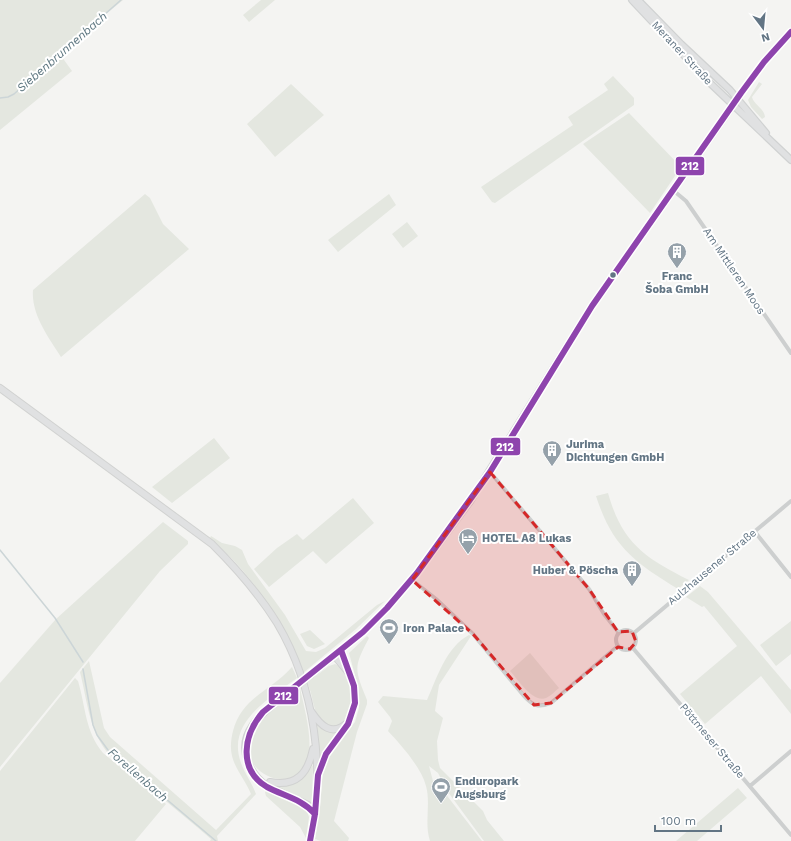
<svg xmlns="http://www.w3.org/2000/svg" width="791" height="841" font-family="'Work Sans',sans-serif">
<rect width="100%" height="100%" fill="#f4f4f2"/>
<!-- green -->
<path fill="#e4e7e0" d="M0,0H123L59,53L72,71L0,130Z
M261,0H275L249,22L243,15Z
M613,76L634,98V105L495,203L492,202L481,187L573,125L568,117L608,90L604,84Z
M759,82L762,84L752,97C754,105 764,108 765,117L762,119L751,107L748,100Z
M291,84L324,115L275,157L247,124Z
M629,113L681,167L650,213L583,144Z
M145,194L150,198L163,224L189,249L61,357C49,338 31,315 33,290Z
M389,194L396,205L338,252L328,240Z
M407,222L418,236L403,248L392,234Z
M214,438L230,458L172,503L152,487Z
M608,493C622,543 645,558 689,580L678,589C634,562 612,546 596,496Z
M353,498L374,523L326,564L313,551L269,587L254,569L277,548L297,534L303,540Z
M163,522L188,541V544L160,571L0,767V683L56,619Z
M211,536L222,543L235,546L242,550L248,564L285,615L306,651L316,652L325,648L377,605L385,601L356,629L303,673C283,621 253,575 210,538Z
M700,586L708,592L791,690V714L761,676L705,724L680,694L737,646L704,606L702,607L686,597Z
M791,621V654L776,666L760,645Z
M310,630L325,644L314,649L307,646L300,634Z
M469,635L471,636L439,685L435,711L443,718L437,741L438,760L440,768L483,811L487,820L504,841H484L448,792L438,773L429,766L433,781L438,779L448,797L482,841H430C424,823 431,804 426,786C421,767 401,745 388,731L392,721L390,717L378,702L383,696L427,700C437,678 446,647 469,635Z
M367,636L369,638L368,640C353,668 355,670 367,700V704L357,732L334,821L349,838L348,841H321L315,839L320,807L323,769L327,757L355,722L359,708V690L349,653Z
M530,653L559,688C555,691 551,696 546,698C532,703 518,679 510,671Z
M89,661L104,728L110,737L216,830L251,794C246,781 235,769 232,756C230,748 231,739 233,731C242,697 271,691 292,667L297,678C269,699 226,722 241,763C245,774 252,783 256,794L217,836L218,841H210L211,839L197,827L107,752C89,729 87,700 80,672Z
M335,664C369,679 345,753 319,717C312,708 313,693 307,683L329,666Z
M75,678L78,681C86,708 85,731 103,753L166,804L135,841H0V771Z
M300,688C304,707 313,738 308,757C298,801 230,773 253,730C262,713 284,701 300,688Z
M317,725C325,732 332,733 342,729L328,744L320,760Z
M313,765L312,806L305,800L273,788L274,786C293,786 303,780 313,765Z
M738,788L747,798L697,841H676Z
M267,790L305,806L309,817L306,838L300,827L266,796L265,792Z"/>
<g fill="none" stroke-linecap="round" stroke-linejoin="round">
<!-- stream -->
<path stroke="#ccd5d7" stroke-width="1.5" d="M0,98L8,97L14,94L121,0
M0,550L55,618L83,662
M83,669L93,725L97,735L108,750L216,841"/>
<!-- secondary casing -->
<g stroke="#d0d2d2" stroke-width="8">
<path id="secondary" d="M632,0L711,84L791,160
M638,0L681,44L730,90L766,133
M313,673L363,632L387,608L417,573L471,500L592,306L738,98
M267,786C258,780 252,772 248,762C235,729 268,709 290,691"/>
</g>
<!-- primary casing -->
<g stroke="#d1d2d1" stroke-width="8">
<path id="primary" d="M0,388L212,544C236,568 259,594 277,623C315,687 326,769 310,841
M334,655L348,672
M311,711C320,725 332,738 348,722
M318,773L326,754L348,724L355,703L354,686L341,650
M270,782C297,787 308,773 313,749
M267,786L308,805L315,814"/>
</g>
<!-- minor -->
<path stroke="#cdcfcf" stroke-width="4" d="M674,191L686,201L791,353
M490,472L589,589L604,614L619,633
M755,532L791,577
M412,580L436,599L473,634L524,696C533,706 539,708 551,703L618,646
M616 640a10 10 0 1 1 20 0a10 10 0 1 1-20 0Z
M634,633L791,501
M632,647L791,835
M750,786L791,751"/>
<!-- tertiary -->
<path stroke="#cdcfcf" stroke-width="5" d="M738,98L759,69L791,32"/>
<!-- secondary -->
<use href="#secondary" stroke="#e0e1e2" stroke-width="5.5"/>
<!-- primary -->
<use href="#primary" stroke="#e0e1e2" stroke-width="6"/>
<!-- secondary-bridge casing -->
<g stroke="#d0d2d2" stroke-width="8" stroke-linecap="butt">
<path id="secondary-bridge" d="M290,691L313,673"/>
</g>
<!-- secondary-bridge -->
<use href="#secondary-bridge" stroke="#e0e1e2" stroke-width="5.5"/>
<!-- bus-1 casing -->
<g stroke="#fff" stroke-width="9">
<path id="bus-1" d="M315,814C302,799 284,796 267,787C237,769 244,734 263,712L363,632L387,608L417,573L490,472L592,306L741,93L764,62L791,32
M310,841L315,814L318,775L326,754L348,724L355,703L354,686L341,650"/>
</g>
<!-- bus-1 -->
<use href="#bus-1" stroke="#8e44ad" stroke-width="6"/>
</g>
<!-- marked area -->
<path fill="#d62828" fill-opacity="0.2" stroke="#d62828" stroke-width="3" stroke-dasharray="8 5" stroke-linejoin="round" d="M490,472L589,589L618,632L632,631L636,642L630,649L618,647L551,703L534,705L473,634L412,580Z"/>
<!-- icons -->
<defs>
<g id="building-pin" transform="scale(1)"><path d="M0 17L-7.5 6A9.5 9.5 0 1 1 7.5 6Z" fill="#95a1aa" stroke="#fff"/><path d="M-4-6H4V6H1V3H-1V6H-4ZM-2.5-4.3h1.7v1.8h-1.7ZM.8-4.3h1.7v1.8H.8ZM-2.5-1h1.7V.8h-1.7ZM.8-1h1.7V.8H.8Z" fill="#fff"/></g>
<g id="hotel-pin" transform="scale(1)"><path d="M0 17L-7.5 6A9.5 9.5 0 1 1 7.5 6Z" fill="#95a1aa" stroke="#fff"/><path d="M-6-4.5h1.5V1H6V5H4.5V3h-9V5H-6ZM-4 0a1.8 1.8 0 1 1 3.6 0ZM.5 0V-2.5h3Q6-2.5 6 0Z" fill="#fff"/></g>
<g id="stadium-pin" transform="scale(1)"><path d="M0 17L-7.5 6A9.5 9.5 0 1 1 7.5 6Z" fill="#95a1aa" stroke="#fff"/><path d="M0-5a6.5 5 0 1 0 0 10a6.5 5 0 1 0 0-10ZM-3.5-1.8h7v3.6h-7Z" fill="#fff"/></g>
</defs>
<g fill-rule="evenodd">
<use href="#building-pin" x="677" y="252"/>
<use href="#building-pin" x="552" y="450"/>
<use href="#hotel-pin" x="468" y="538"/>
<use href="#building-pin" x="632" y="570"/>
<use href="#stadium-pin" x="389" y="628"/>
<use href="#stadium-pin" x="441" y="787"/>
</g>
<!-- markers -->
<circle fill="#627584" stroke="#fff" stroke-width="1.5" cx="613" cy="275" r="3.5"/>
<g text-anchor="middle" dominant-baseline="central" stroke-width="4" stroke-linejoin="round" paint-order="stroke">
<!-- street labels -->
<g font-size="11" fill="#627584" stroke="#fff">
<text transform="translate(682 53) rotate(47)">Meraner Straße</text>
<text transform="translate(734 271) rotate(56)">Am Mittleren Moos</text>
<text transform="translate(712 567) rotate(-40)">Aulzhausener Straße</text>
<text transform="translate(712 741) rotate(50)">Pöttmeser Straße</text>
</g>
<!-- poi labels -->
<g font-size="11" font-weight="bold" fill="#627584" stroke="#fff" text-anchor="start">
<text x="677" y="276" text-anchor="middle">Franc<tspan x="677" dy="13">Šoba GmbH</tspan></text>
<text x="566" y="444">Jurima<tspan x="566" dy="13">Dichtungen GmbH</tspan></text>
<text x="482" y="538">HOTEL A8 Lukas</text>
<text x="618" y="570" text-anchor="end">Huber &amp; Pöscha</text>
<text x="403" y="628">Iron Palace</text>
<text x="455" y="781">Enduropark<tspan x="455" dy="13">Augsburg</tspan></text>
</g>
<!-- water labels -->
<g font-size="12" font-style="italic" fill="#5e7781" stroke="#fff">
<text transform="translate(62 52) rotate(-41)">Siebenbrunnenbach</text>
<text transform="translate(138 775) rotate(41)">Forellenbach</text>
</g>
</g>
<g stroke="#fff" stroke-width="1.5">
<rect x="675" y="156" width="30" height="20" rx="4" fill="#8e44ad"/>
<rect x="490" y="437" width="31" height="19" rx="4" fill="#8e44ad"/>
<rect x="268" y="686" width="31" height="19" rx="4" fill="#8e44ad"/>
</g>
<g font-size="11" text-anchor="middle" font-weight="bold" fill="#fff">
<text x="690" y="170">212</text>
<text x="505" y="451">212</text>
<text x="283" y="700">212</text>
</g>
<!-- north arrow -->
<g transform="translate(763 28) rotate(164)" stroke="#ffffff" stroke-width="3" paint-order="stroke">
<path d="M0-3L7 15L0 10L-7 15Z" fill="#627584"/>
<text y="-6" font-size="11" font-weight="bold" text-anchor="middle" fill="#627584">N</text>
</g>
<!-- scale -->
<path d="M655 825v6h66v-6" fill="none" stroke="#627584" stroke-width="2"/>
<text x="661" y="825" font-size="12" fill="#627584" stroke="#ffffff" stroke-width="3" paint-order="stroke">100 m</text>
</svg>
